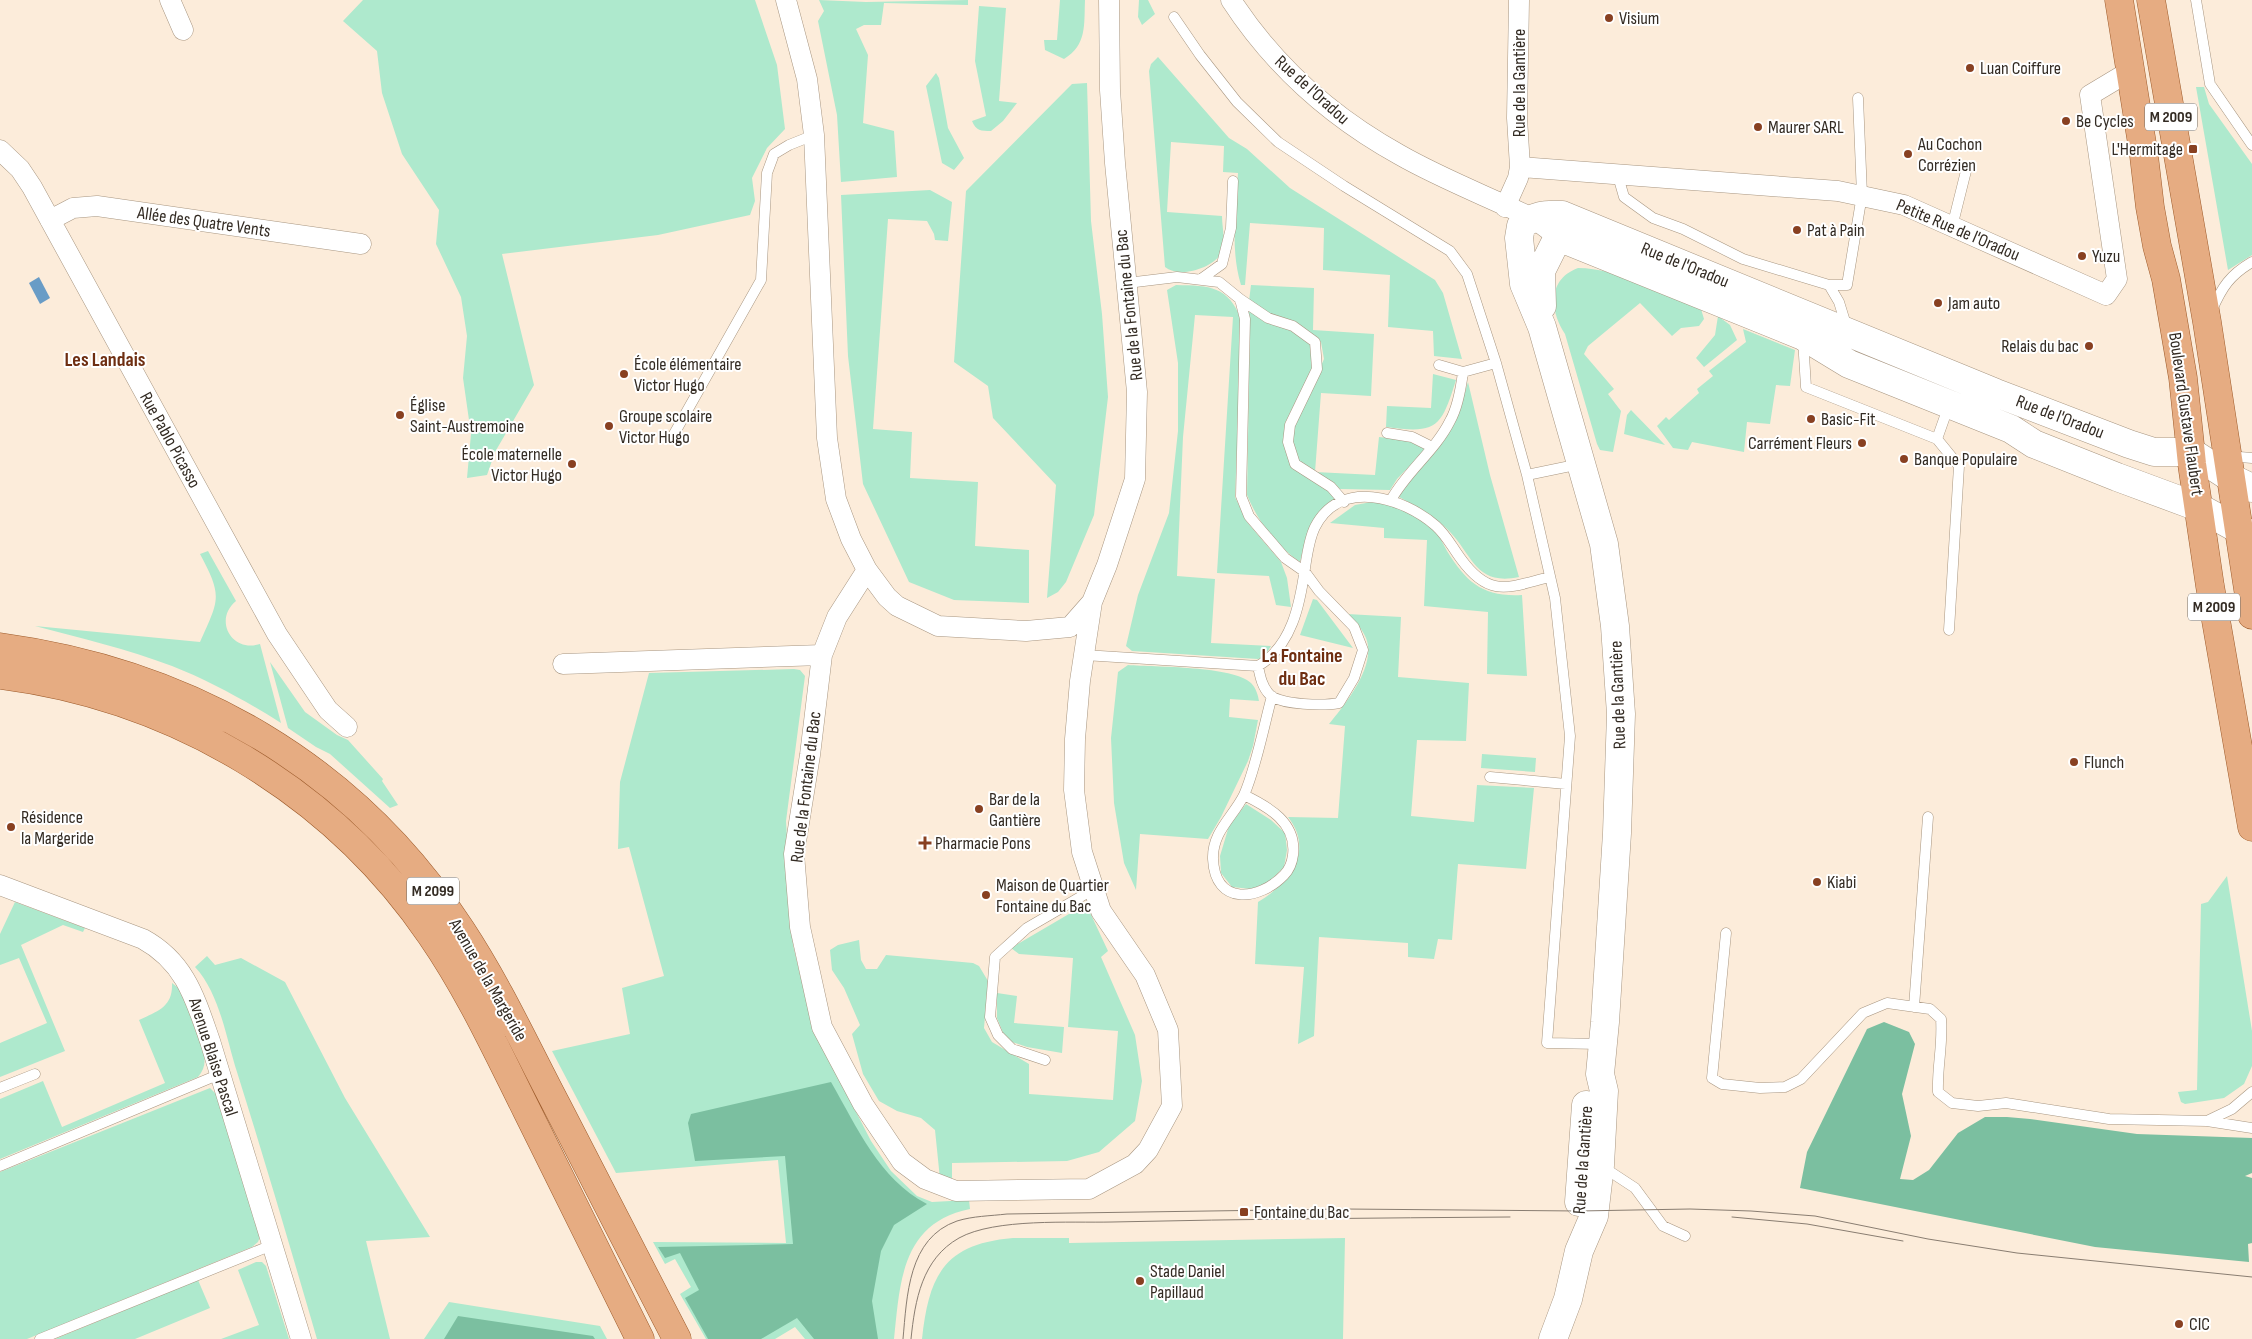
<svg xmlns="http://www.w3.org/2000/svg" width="2252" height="1339" font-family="'Sofia Sans Condensed',sans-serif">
<rect width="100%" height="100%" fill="#fcecda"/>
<!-- green -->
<path fill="#aee9cd" d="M363,0H755L777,65L785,129L767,148L752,178L755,201L750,215L658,235L502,254L534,385L495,452L487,475L467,478L471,434L463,378L467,336L461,297L436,244L439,210L402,154L382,93L377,51L343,21Z
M819,0L866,2L968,0V5L884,3L881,25H864L856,29L868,55L863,123L894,131L897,177L841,182L837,115L818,21L824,11Z
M1060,0H1085C1084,25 1087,45 1064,59L1045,50L1044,40H1057Z
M1139,0H1148L1155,14L1142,25L1138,17Z
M979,6L1006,8L999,101L1017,103L1003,121L991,131C981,131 976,131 972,121L986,116L975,61Z
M1158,57L1229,138L1247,149L1290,188L1435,280L1443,293L1462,359L1434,356L1433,331L1388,327L1390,275L1323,270L1324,228L1250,223L1245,285H1241C1230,249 1236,211 1238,173L1223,172L1224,146L1171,142L1167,212L1222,216C1222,227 1226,243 1222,252C1214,268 1179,279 1165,267L1149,71L1151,64Z
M936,73L939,78L948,128L964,158L954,170L942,163L926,86Z
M1087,83L1091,221L1102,314L1108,397L1094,515L1066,582L1058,592L1047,598L1056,485L993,418L988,386L954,362L966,191L1072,84Z
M2196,87H2204L2209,104L2252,164V255L2228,270Z
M930,190L952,202L948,241L935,240L934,234L927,221L888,219L873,429L912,432L910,478L978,482L975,546L1029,550V603L954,600L909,582L863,484L848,356L841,195Z
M1578,268C1618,268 1665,294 1701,309L1704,319L1699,326L1681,328L1672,336L1640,303L1588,346L1584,354L1614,389L1608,394L1621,411L1613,452L1600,450L1597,444L1565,334C1549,310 1548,279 1578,268Z
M1176,285C1210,286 1228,285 1242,321L1235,497L1247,522L1281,562L1287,578L1291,607L1276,605L1269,576L1217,573L1233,317L1195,315L1183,437L1177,576L1215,579L1211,643L1271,646L1264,657L1258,659L1132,651L1126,646L1138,595L1169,513L1178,431V363L1167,290Z
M1251,285L1314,288L1313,330L1374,334L1371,396L1321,393L1315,472L1375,475L1379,437L1413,441L1426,449L1397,479L1390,490L1340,489L1334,483L1299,462L1292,440L1295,424L1324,359L1321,342L1293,322L1269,313L1249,301Z
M1246,308L1265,322L1291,330L1310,344L1313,367L1285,423L1284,441L1291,467L1328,490L1339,499C1311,512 1307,536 1300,562C1277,546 1258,522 1247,495L1250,322Z
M1718,316L1730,325L1737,340L1704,367L1696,358L1715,335Z
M1743,329L1795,350L1790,386L1776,385L1770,424L1747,422L1744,452L1692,442L1688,450L1673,448L1657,426L1666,417L1669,420L1699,393L1697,389L1713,376L1709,371L1746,342Z
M1433,374L1456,380C1441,428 1437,434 1386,427L1387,406L1431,408Z
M1468,382L1490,475L1519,577C1476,586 1473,556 1450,532C1435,516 1418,507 1399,497C1407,479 1422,467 1435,452C1452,432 1461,407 1468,382Z
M1631,410L1665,445L1624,434L1627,415Z
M1377,501C1395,506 1412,512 1427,523C1436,530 1442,541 1447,551C1467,583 1483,597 1522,595L1527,676L1487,674L1488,612L1424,606L1427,540L1384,538V528L1330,523L1355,505Z
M208,551L236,601C213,620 232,653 260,644L281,723C246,701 210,681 172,666C127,649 81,638 35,626L200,642C219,599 223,597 200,554Z
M1313,599L1317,600L1353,648L1300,635Z
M1347,614L1401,617L1398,677L1469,683L1466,741L1417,740L1411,816L1474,822L1477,785L1534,788L1526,869L1458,864L1452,940L1438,939L1434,959L1408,957V943L1319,937L1314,1036L1298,1044L1304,967L1255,964L1258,902C1289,884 1315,851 1288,817L1338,818L1345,726L1329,724C1345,704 1377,666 1366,638C1362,628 1354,621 1347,614Z
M270,662L305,712L337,735L348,740L383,779L382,781L398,805L390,808L330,754L316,747L288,728Z
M1128,665C1154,667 1234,666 1251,683C1256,688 1258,695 1259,701L1230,699L1229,717L1258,720L1253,746L1248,761L1221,817L1208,839L1140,834L1136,890L1124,863L1114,803L1111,738L1118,672Z
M794,669L800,670L805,676L786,821L793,945L813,1028L871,1141L891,1171L917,1196L932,1202L969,1200L970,1209C901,1223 900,1283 894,1339H805L795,1327L775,1339H706L680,1294L691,1287L675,1259L665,1264L653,1242L786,1243L778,1160L616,1173L552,1051L630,1034L622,988L664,976L629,847L618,849L620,782L649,673Z
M1482,754L1536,758L1535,772L1481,768Z
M1246,804L1271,820L1285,833L1287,850L1284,867L1268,883L1251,889L1232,887L1221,873L1220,856L1229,826Z
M2227,876L2252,1031V1066L2244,1084L2224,1098L2185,1104L2181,1102L2178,1092L2197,1090L2201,904L2208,902Z
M15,902L85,928L83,932L63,925L21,945L65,1051L0,1077V1043L47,1023L19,958L0,965V934Z
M1086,904L1108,951L1101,957L1135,1035L1142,1081L1135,1121L1099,1152L1067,1161L952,1163V1182L940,1179L935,1130L921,1118L897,1111L879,1101L863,1074L852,1034L860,1025L844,988L832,970L830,950L838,945L859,940L861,960L866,969H877L886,955L973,963L979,966L988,981L984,1028L992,1042L1029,1064V1094L1113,1100L1118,1031L1068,1027L1073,958L1019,954L1011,948Z
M207,956L215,965L241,958L285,982L345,1098L430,1237L366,1241L390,1339H317C291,1250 265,1161 237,1072C226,1038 220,994 195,967Z
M172,983L181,990L203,1051C206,1061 205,1069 198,1077L0,1159V1099L43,1081L62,1127L165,1083L139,1020C158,1011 173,1007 172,983Z
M997,993L1017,996L1014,1023L1064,1027L1062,1053L1027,1047L1006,1040L997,1018Z
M210,1088L219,1097L261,1234L258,1242L252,1247L27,1339H0V1172Z
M1013,1238H1069V1243L1345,1238L1343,1339H922C929,1275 944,1244 1013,1238Z
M256,1262H262L266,1266L289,1339H221L259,1325L238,1270Z
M198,1280L210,1308L135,1339H55Z
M449,1302L600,1326L607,1339H424Z"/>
<!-- forest -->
<path fill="#7bbfa0" d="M1884,1022L1909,1032L1915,1044L1902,1094L1911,1136L1900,1179L1913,1180L1929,1170L1958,1133L1985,1117H2007L2030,1119L2137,1134L2252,1138V1173L2245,1176L2252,1178V1243L2248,1244L2249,1262L2095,1247L1800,1188L1807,1152L1867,1029Z
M831,1082C857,1127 879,1179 927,1204L894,1225L881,1251L872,1301L878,1339H814L797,1318L761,1339H708L685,1298L699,1290L680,1253L665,1258L658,1247L793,1244L785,1156L695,1161L688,1123L691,1114Z
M458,1316L593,1336L595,1339H444Z"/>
<!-- water -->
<path fill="#699cc6" d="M39,277L50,298L40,304L29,283Z"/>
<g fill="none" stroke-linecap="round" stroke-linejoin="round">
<!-- service casing -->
<g stroke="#a89681" stroke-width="11">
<path id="service" d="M2196,0L2210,84L2252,145
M1174,17L1200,55L1237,102L1278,142L1344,186L1450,251L1467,274L1496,363L1527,475L1555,598L1570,736L1547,1043L1601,1044
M1618,176L1624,197L1653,218L1683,229L1743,259L1829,285L1839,302L1847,328
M1952,227L1967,167
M1201,279L1222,264L1231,228L1233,181
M1127,283L1177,277L1219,282L1240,299L1245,319L1241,496L1249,516L1285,558L1305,572L1319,591L1354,627L1363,650L1354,678L1339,703C1324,706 1282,705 1270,695C1262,687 1260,676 1258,666
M1829,285H1847L1862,195L1858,98
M1240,299L1268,318L1293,326L1315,342L1317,369L1290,425L1288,442L1295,464L1331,487L1344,502
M2212,310C2222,287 2230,275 2252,262
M1803,339L1806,387L1937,439L1959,466L1949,630
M1439,365L1463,372L1496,363
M1387,433L1412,437L1432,447
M674,434L761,280L767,173L774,154L789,145L814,135
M1937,439L1949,405
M2228,456L2252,458
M1527,475L1580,464
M1391,500C1407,471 1435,451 1450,421C1458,407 1461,388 1463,372
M1084,655L1258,666C1292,646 1300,604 1305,568C1307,555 1309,539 1315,527C1340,478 1403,497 1436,526C1447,536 1452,547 1461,559C1490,599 1509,587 1550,577
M1490,777L1566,784
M1244,795C1269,807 1297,823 1293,855C1292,863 1290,869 1284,875C1259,901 1215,906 1213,859C1212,832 1233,817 1244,795C1256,768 1264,725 1272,696
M1726,933L1712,1078L1722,1084L1760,1088L1785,1087L1801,1079L1863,1013L1887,1003L1930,1009L1941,1019C1943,1046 1937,1066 1938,1092L1952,1103L1978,1106L2006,1103L2109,1119L2207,1121L2252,1128
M1914,1007L1928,817
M1045,1060L1012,1049L998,1035L990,1017L995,957L1027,928L1094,889
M0,1088L35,1074
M2207,1121L2232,1109L2252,1092
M0,1166L220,1074
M1603,1167L1635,1188L1663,1226L1685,1236
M40,1339L272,1245"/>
</g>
<!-- minor casing -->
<g stroke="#a89681" stroke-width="21">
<path id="minor" d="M170,0L183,30
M786,0L807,79L814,135L827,438L836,499L851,539L867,570L887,597L897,606L938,626L1026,631L1070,627L1092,602L1107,565L1135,479L1137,392L1115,163L1110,90L1109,0
M1231,0C1274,66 1331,117 1400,155C1442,179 1487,196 1530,217C1540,222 1549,230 1558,237
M0,150L20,169L32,187L277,634L328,710L347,727
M1520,167L1838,191L1904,205L2106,295L2117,279L2090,95L2130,71
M1505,207L1518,178L1520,167L1517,118L1519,0
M50,220L73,208L97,206L361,244
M867,570L837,617L822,655L810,755L794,854L800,927L822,1027L863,1104L902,1162L925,1179L956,1191L1089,1189L1135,1164L1148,1150L1172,1106L1168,1030L1145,975L1101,911L1082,852L1074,790L1075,739L1080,681L1092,602
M563,664L822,655
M0,885L143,939C185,962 195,998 210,1041L301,1339"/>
</g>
<!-- secondary casing -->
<g stroke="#a89681" stroke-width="29">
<path id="secondary" d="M1542,306L1541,271L1558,237L1803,336L1849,364L2011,429L2034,444L2117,477L2198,507L2240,530L2252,534
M1579,1202L1586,1105
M1553,1339L1568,1299L1579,1251L1594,1216L1600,1165L1604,1091L1600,1074L1605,1022L1617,833L1621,714L1615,626L1604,544L1542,327L1524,284L1519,238L1521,226C1535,215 1544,214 1562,215L1996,393L2129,444L2154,452H2191L2231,478L2252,488"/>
</g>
<!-- primary casing -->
<g stroke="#9d5b2b" stroke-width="29">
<path id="primary" d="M2119,0L2144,156L2150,207L2157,246L2166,279L2183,378L2192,464L2210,586L2252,827
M2151,0L2207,322L2252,615
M0,647C191,673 355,767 461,930C498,986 526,1047 557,1106C597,1184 637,1261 677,1339
M0,675C173,697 332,790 431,935C469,990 497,1051 527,1111C565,1187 603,1263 640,1339"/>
</g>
<!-- service -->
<use href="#service" stroke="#fff" stroke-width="10"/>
<!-- minor -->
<use href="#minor" stroke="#fff" stroke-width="20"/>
<!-- secondary -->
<use href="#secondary" stroke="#fff" stroke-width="28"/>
<!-- primary -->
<use href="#primary" stroke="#e6ac82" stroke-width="28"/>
<!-- tram -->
<path stroke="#897d71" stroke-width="1" d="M1732,1217L1807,1224L1903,1241
M903,1339C907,1296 908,1238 957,1221C973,1216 990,1216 1007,1214L1344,1209L1579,1211L1690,1209L1751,1211L1815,1216L1928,1239L2017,1253L2252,1277
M911,1339C915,1300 922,1259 959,1238C995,1218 1071,1223 1112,1222C1245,1219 1377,1218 1510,1217"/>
</g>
<!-- markers -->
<g fill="#884021" stroke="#fff" stroke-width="2">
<circle cx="1609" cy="18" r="5"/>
<circle cx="1970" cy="68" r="5"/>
<circle cx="2066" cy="121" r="5"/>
<circle cx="1758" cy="127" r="5"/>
<rect x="2188" y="144" width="10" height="10" rx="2.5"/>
<circle cx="1908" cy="154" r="5"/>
<circle cx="1797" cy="230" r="5"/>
<circle cx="2082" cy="256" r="5"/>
<circle cx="1938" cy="303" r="5"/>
<circle cx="2089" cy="346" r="5"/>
<circle cx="624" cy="374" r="5"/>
<circle cx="400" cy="415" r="5"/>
<circle cx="1811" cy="419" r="5"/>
<circle cx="609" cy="426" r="5"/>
<circle cx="1862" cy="443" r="5"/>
<circle cx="1904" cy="459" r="5"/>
<circle cx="572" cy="464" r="5"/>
<circle cx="2074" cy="762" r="5"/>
<circle cx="979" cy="809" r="5"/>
<circle cx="11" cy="827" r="5"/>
<path d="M922.5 835.5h5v5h5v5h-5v5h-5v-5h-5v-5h5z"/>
<circle cx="1817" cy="882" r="5"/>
<circle cx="986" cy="895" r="5"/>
<rect x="1239" y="1207" width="10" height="10" rx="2.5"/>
<circle cx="1140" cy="1281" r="5"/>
<circle cx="2179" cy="1324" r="5"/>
</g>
<g text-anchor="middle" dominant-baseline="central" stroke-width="4" stroke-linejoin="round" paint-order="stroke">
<!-- shield labels -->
<g fill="#fff" stroke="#706b65" stroke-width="1">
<rect x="2145" y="103.5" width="52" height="27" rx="4"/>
<rect x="2188" y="593.5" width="52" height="27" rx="4"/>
<rect x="407" y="877.5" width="52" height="27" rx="4"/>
</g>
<g font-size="16" font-weight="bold" fill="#332b23">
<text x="2171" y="117">M 2009</text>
<text x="2214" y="607">M 2009</text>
<text x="433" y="891">M 2099</text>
</g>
<!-- poi labels -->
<g font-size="18" fill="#332b23" stroke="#fff" text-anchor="start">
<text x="1619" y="18">Visium</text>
<text x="1980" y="68">Luan Coiffure</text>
<text x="2076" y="121">Be Cycles</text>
<text x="1768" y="127">Maurer SARL</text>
<text x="1918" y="144">Au Cochon<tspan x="1918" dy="21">Corrézien</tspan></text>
<text x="2183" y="149" text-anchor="end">L'Hermitage</text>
<text x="1807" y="230">Pat à Pain</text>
<text x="2092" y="256">Yuzu</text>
<text x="1948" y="303">Jam auto</text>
<text x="2079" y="346" text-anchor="end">Relais du bac</text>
<text x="634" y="364">École élémentaire<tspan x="634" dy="21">Victor Hugo</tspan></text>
<text x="410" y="405">Église<tspan x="410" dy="21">Saint-Austremoine</tspan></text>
<text x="619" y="416">Groupe scolaire<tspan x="619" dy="21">Victor Hugo</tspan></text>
<text x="1821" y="419">Basic-Fit</text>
<text x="1852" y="443" text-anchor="end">Carrément Fleurs</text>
<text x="562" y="454" text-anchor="end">École maternelle<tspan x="562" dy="21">Victor Hugo</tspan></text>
<text x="1914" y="459">Banque Populaire</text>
<text x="2084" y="762">Flunch</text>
<text x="989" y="799">Bar de la<tspan x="989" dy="21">Gantière</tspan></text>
<text x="21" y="817">Résidence<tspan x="21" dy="21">la Margeride</tspan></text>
<text x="935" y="843">Pharmacie Pons</text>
<text x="1827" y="882">Kiabi</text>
<text x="996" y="885">Maison de Quartier<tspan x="996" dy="21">Fontaine du Bac</tspan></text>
<text x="1254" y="1212">Fontaine du Bac</text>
<text x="1150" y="1271">Stade Daniel<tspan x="1150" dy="21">Papillaud</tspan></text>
<text x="2189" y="1324">CIC</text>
</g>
<!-- street labels -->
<g font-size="18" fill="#332b23" stroke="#fff">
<text transform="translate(1519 83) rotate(-90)">Rue de la Gantière</text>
<text transform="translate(1312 90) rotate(42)">Rue de l'Oradou</text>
<text transform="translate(204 222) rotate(8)">Allée des Quatre Vents</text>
<text transform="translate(1958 230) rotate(23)">Petite Rue de l'Oradou</text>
<text transform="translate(1685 265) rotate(22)">Rue de l'Oradou</text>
<text transform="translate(1129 305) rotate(-96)">Rue de la Fontaine du Bac</text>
<text transform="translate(2186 414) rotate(82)">Boulevard Gustave Flaubert</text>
<text transform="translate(2060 417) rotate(21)">Rue de l'Oradou</text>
<text transform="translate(170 440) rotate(61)">Rue Pablo Picasso</text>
<text transform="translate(1618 695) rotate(-92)">Rue de la Gantière</text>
<text transform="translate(806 787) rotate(-83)">Rue de la Fontaine du Bac</text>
<text transform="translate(488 980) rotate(60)">Avenue de la Margeride</text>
<text transform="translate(213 1057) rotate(72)">Avenue Blaise Pascal</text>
<text transform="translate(1583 1160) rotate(-86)">Rue de la Gantière</text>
</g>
<!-- quarter labels -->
<g font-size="20" font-weight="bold" fill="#6e2e11" stroke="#fff">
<text x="105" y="360">Les Landais</text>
<text x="1302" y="656">La Fontaine<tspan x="1302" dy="23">du Bac</tspan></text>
</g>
</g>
</svg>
